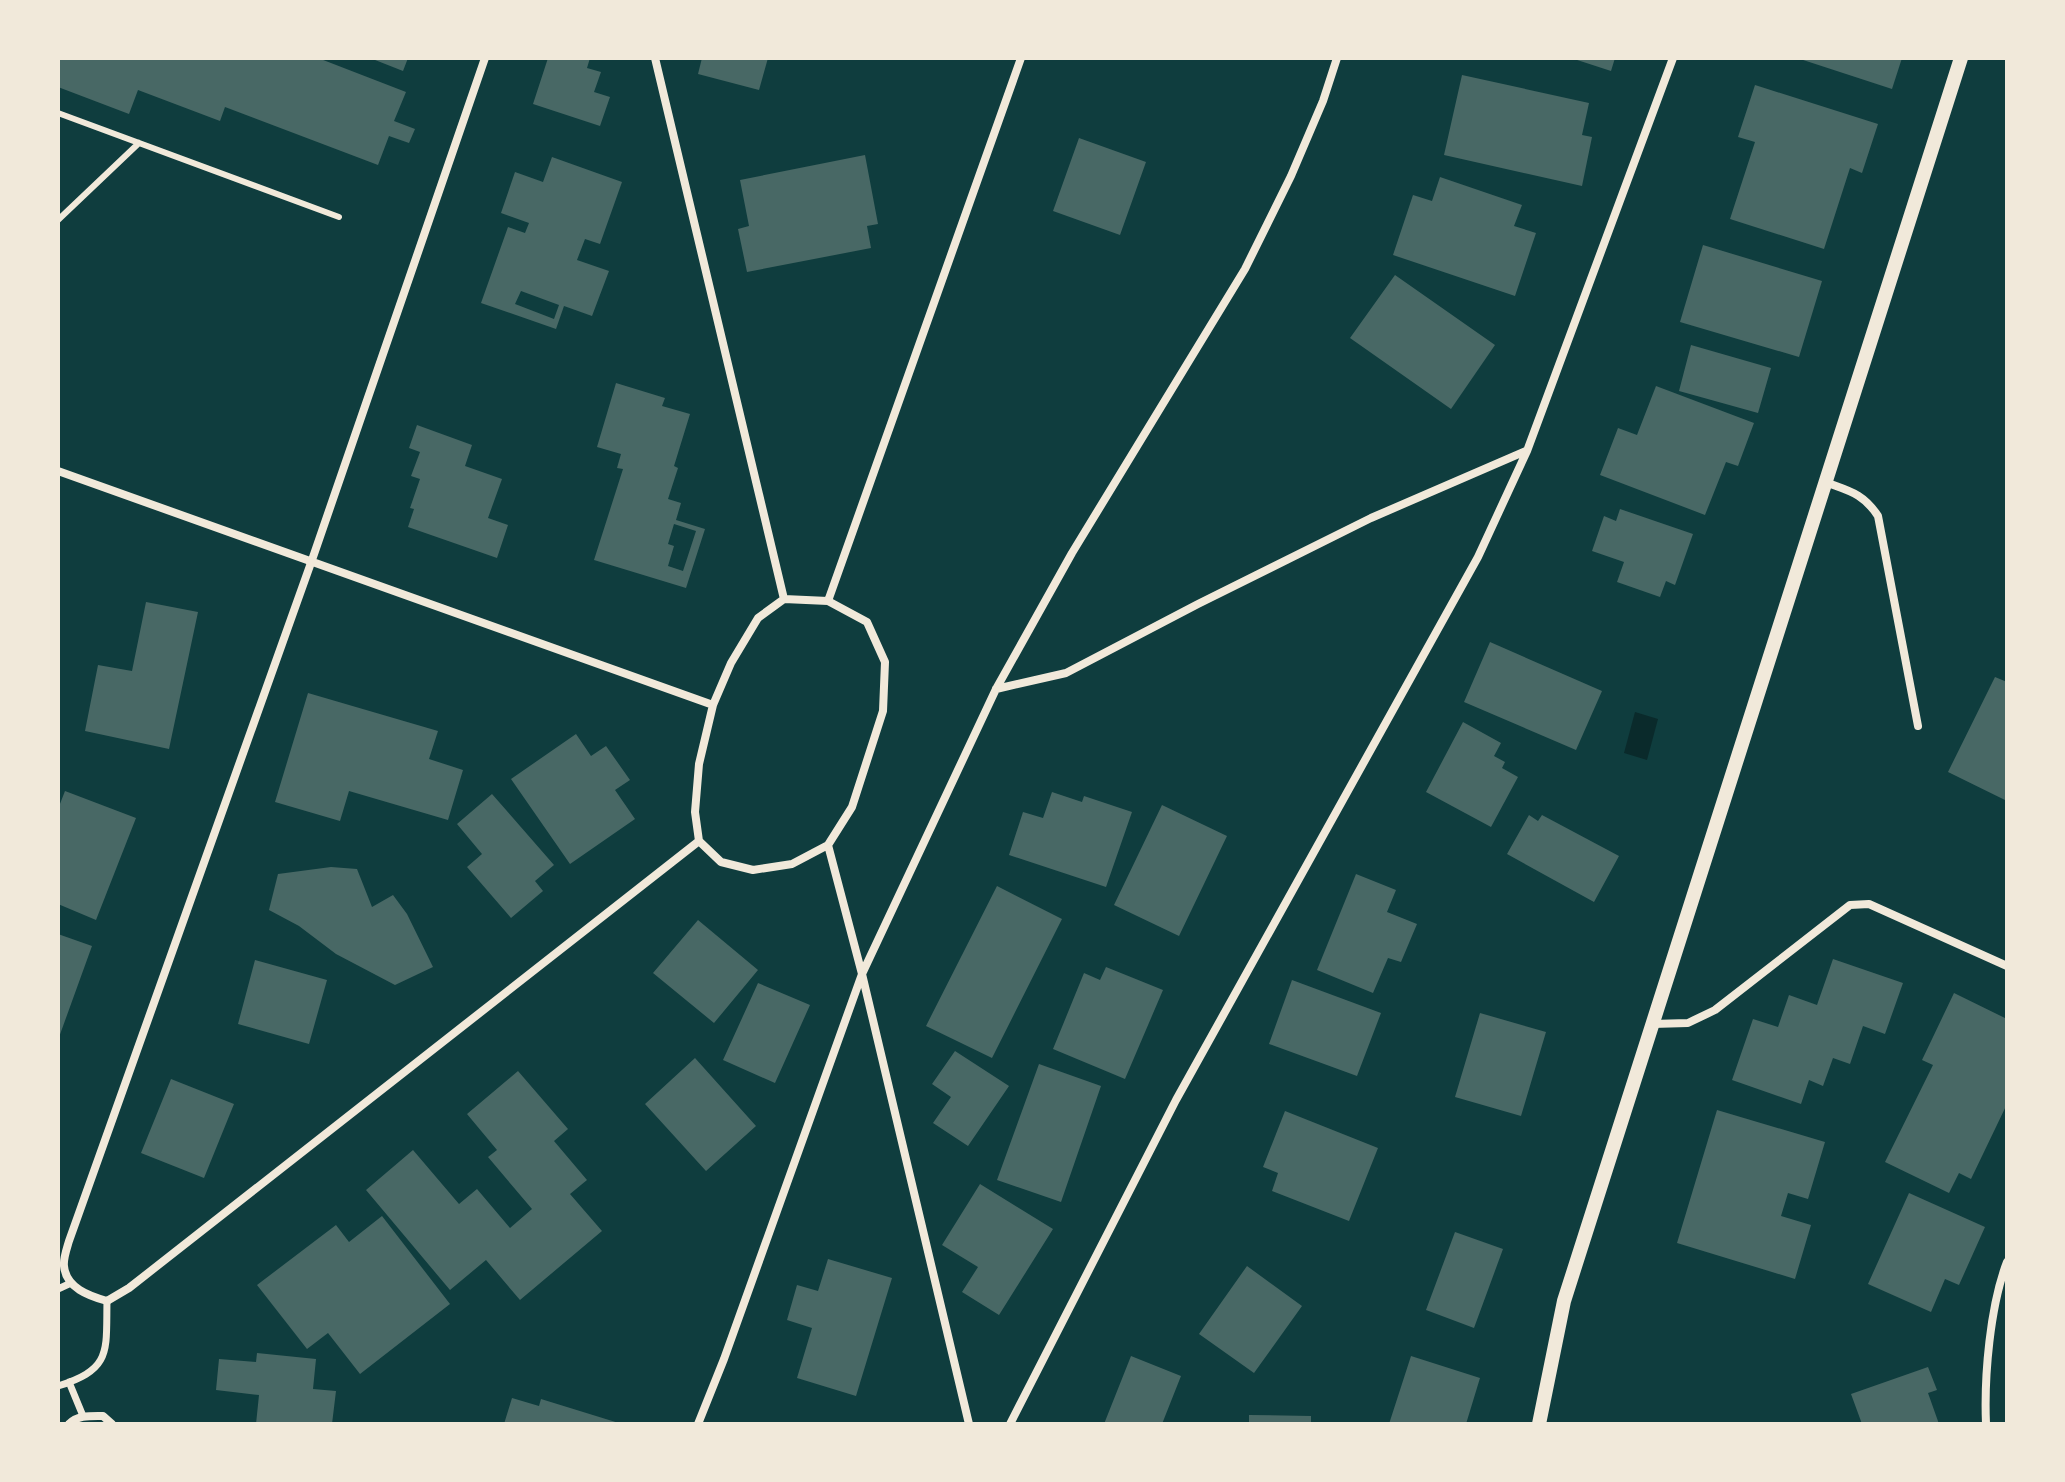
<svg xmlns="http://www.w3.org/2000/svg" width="2065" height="1482" font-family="Arial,sans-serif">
<rect width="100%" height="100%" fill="#0f3d3e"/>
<!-- water -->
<path fill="#0a2a2b" d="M1635,712L1658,719L1647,760L1624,753Z"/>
<!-- building -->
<path fill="#486865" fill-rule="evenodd" d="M58,58H318L406,92L394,121L415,129L409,143L389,136L378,165L225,107L220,121L138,90L129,114L58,87Z
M370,58H408L403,71Z
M548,58H590L587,68L601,72L594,92L610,97L600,126L533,104Z
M702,58H768L759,90L698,74Z
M1571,58H1615L1611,71Z
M1797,58H1902L1892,89Z
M1462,75L1589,103L1582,135L1592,137L1582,186L1444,155Z
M1755,85L1878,124L1862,173L1850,168L1824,249L1730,219L1755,142L1738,137Z
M1079,138L1146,162L1120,235L1053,211Z
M865,155L878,224L867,226L871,248L747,272L738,229L749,226L740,180Z
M552,157L622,182L600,244L585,239L577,260L609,271L592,316L564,306L556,329L481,303L508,227L525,233L529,223L501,213L515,172L543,182ZM521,291L559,305L554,319L515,304Z
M1440,177L1522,205L1514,226L1536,233L1515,296L1393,255L1413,195L1432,201Z
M1703,245L1822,281L1799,357L1680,322Z
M1395,275L1495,345L1451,409L1350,338Z
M1691,345L1771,368L1758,413L1679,391Z
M616,383L665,398L662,406L690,414L674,466L678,468L668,499L681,503L676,520L705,529L686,588L594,560L623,469L617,468L621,454L597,447ZM674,524L696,531L683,571L668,566L674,546L668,544Z
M1656,386L1754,423L1738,466L1726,462L1705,515L1600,475L1618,428L1637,435Z
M417,425L472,445L465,466L502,479L488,518L508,525L497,558L408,527L414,509L410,508L420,479L411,476L420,452L409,448Z
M1620,509L1693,534L1675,585L1666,581L1660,597L1617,582L1624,562L1592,551L1604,516L1616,521Z
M146,602L198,612L169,749L85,731L98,665L132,671Z
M1490,642L1602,691L1576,750L1464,702Z
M1995,677L2007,682V801L1948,772Z
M308,693L438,731L429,759L463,770L448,820L349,791L340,821L275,802Z
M1463,722L1501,743L1494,756L1505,762L1502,768L1518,777L1491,827L1426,792Z
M576,734L591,756L606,746L630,780L615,790L635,819L570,864L511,779Z
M65,791L136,818L96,920L58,904V809Z
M1052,792L1082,802L1084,796L1132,812L1106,887L1009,855L1023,812L1043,818Z
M492,794L554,865L535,881L543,891L511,918L467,867L482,854L457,824Z
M1162,805L1227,836L1179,936L1114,905Z
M1529,815L1538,821L1542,815L1619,856L1594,902L1507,854Z
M331,867L357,869L372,907L393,895L407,914L433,967L395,985L336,954L299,926L269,910L278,874Z
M1356,874L1396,890L1387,912L1417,924L1401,962L1388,958L1373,993L1317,970Z
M997,886L1062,919L992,1058L926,1026Z
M698,920L758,970L714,1023L653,973Z
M58,934L92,946L58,1040Z
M1833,959L1903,983L1885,1034L1863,1026L1850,1064L1833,1058L1823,1086L1809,1080L1801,1104L1732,1080L1753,1019L1778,1027L1789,995L1817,1005Z
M255,960L327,980L309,1044L238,1024Z
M1106,967L1163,990L1125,1079L1053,1049L1084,973L1100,980Z
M1292,980L1381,1013L1357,1076L1269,1044Z
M758,983L810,1005L775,1083L723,1060Z
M1954,993L2007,1019V1104L1971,1179L1959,1173L1949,1193L1885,1162L1933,1065L1922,1060Z
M1480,1013L1546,1032L1521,1116L1455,1097Z
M955,1051L1009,1086L968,1146L933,1123L951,1097L932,1084Z
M695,1058L756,1126L706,1171L645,1104Z
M1039,1064L1101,1086L1061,1202L997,1180Z
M518,1071L568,1129L554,1141L587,1180L570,1194L602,1231L520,1300L486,1260L450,1290L366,1190L413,1150L459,1204L477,1189L510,1228L532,1209L488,1157L497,1150L467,1114Z
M171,1079L234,1104L204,1178L141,1153Z
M1717,1110L1825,1142L1808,1199L1788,1193L1781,1216L1811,1225L1795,1279L1677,1243Z
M1285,1111L1378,1148L1349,1221L1272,1191L1278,1173L1263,1167Z
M980,1184L1053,1229L999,1315L962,1292L978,1267L942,1245Z
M1909,1193L1985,1227L1959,1285L1945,1279L1931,1312L1868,1284Z
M382,1216L450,1304L360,1374L328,1333L307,1349L257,1285L336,1225L349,1242Z
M1455,1232L1503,1249L1474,1328L1426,1310Z
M828,1259L892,1278L856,1396L797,1378L812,1328L787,1320L797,1285L818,1291Z
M1247,1266L1302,1306L1254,1373L1199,1334Z
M257,1353L316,1359L313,1389L336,1391L332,1424H256L259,1395L216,1390L219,1359L256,1362Z
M1131,1356L1181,1376L1162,1424H1104Z
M1411,1356L1480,1378L1466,1424H1389Z
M1928,1367L1937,1390L1928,1393L1939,1424H1862L1851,1394Z
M512,1398L539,1406L541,1399L622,1424H504Z
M1249,1415L1311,1416V1424H1249Z"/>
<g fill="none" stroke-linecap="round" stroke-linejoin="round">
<!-- service -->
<path stroke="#f1e9da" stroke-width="6" d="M58,113L339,217
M58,220L139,143"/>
<!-- pedestrian -->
<path stroke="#f1e9da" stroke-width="7" d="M58,1289L71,1283
M69,1382L83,1416
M58,1386C112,1369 106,1352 107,1301"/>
<!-- minor -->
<path stroke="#f1e9da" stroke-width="8" d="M485,58L312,560L69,1241C67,1248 63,1259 64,1266C66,1288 89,1296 107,1301L129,1288L699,841
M655,58L784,599
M58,471L713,705
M1825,482C1849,491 1863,493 1878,516L1918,726
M784,599L828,601L867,622L885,662L883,711L852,807L828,845L792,864L753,870L721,862L699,841L695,812L699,764L713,705L731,663L758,618Z
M828,601L1021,58
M996,689L1066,673L1198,604L1371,518L1526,451
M828,845L862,974L969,1424
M1652,1024L1688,1023L1715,1010L1850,905L1869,904L2007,966
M69,1424C77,1415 91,1416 103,1416L112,1424
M698,1424L724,1359L862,974L996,689L1072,553L1245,269L1291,176L1323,101L1337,58
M1010,1424L1176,1100L1478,557L1527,451L1673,58
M1986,1424C1984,1377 1990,1306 2007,1262"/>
<!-- tertiary -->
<path stroke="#f1e9da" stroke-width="14" d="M1539,1424L1564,1301L1961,58"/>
</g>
<!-- border -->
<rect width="2065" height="1482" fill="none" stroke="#f1e9da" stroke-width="120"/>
</svg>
